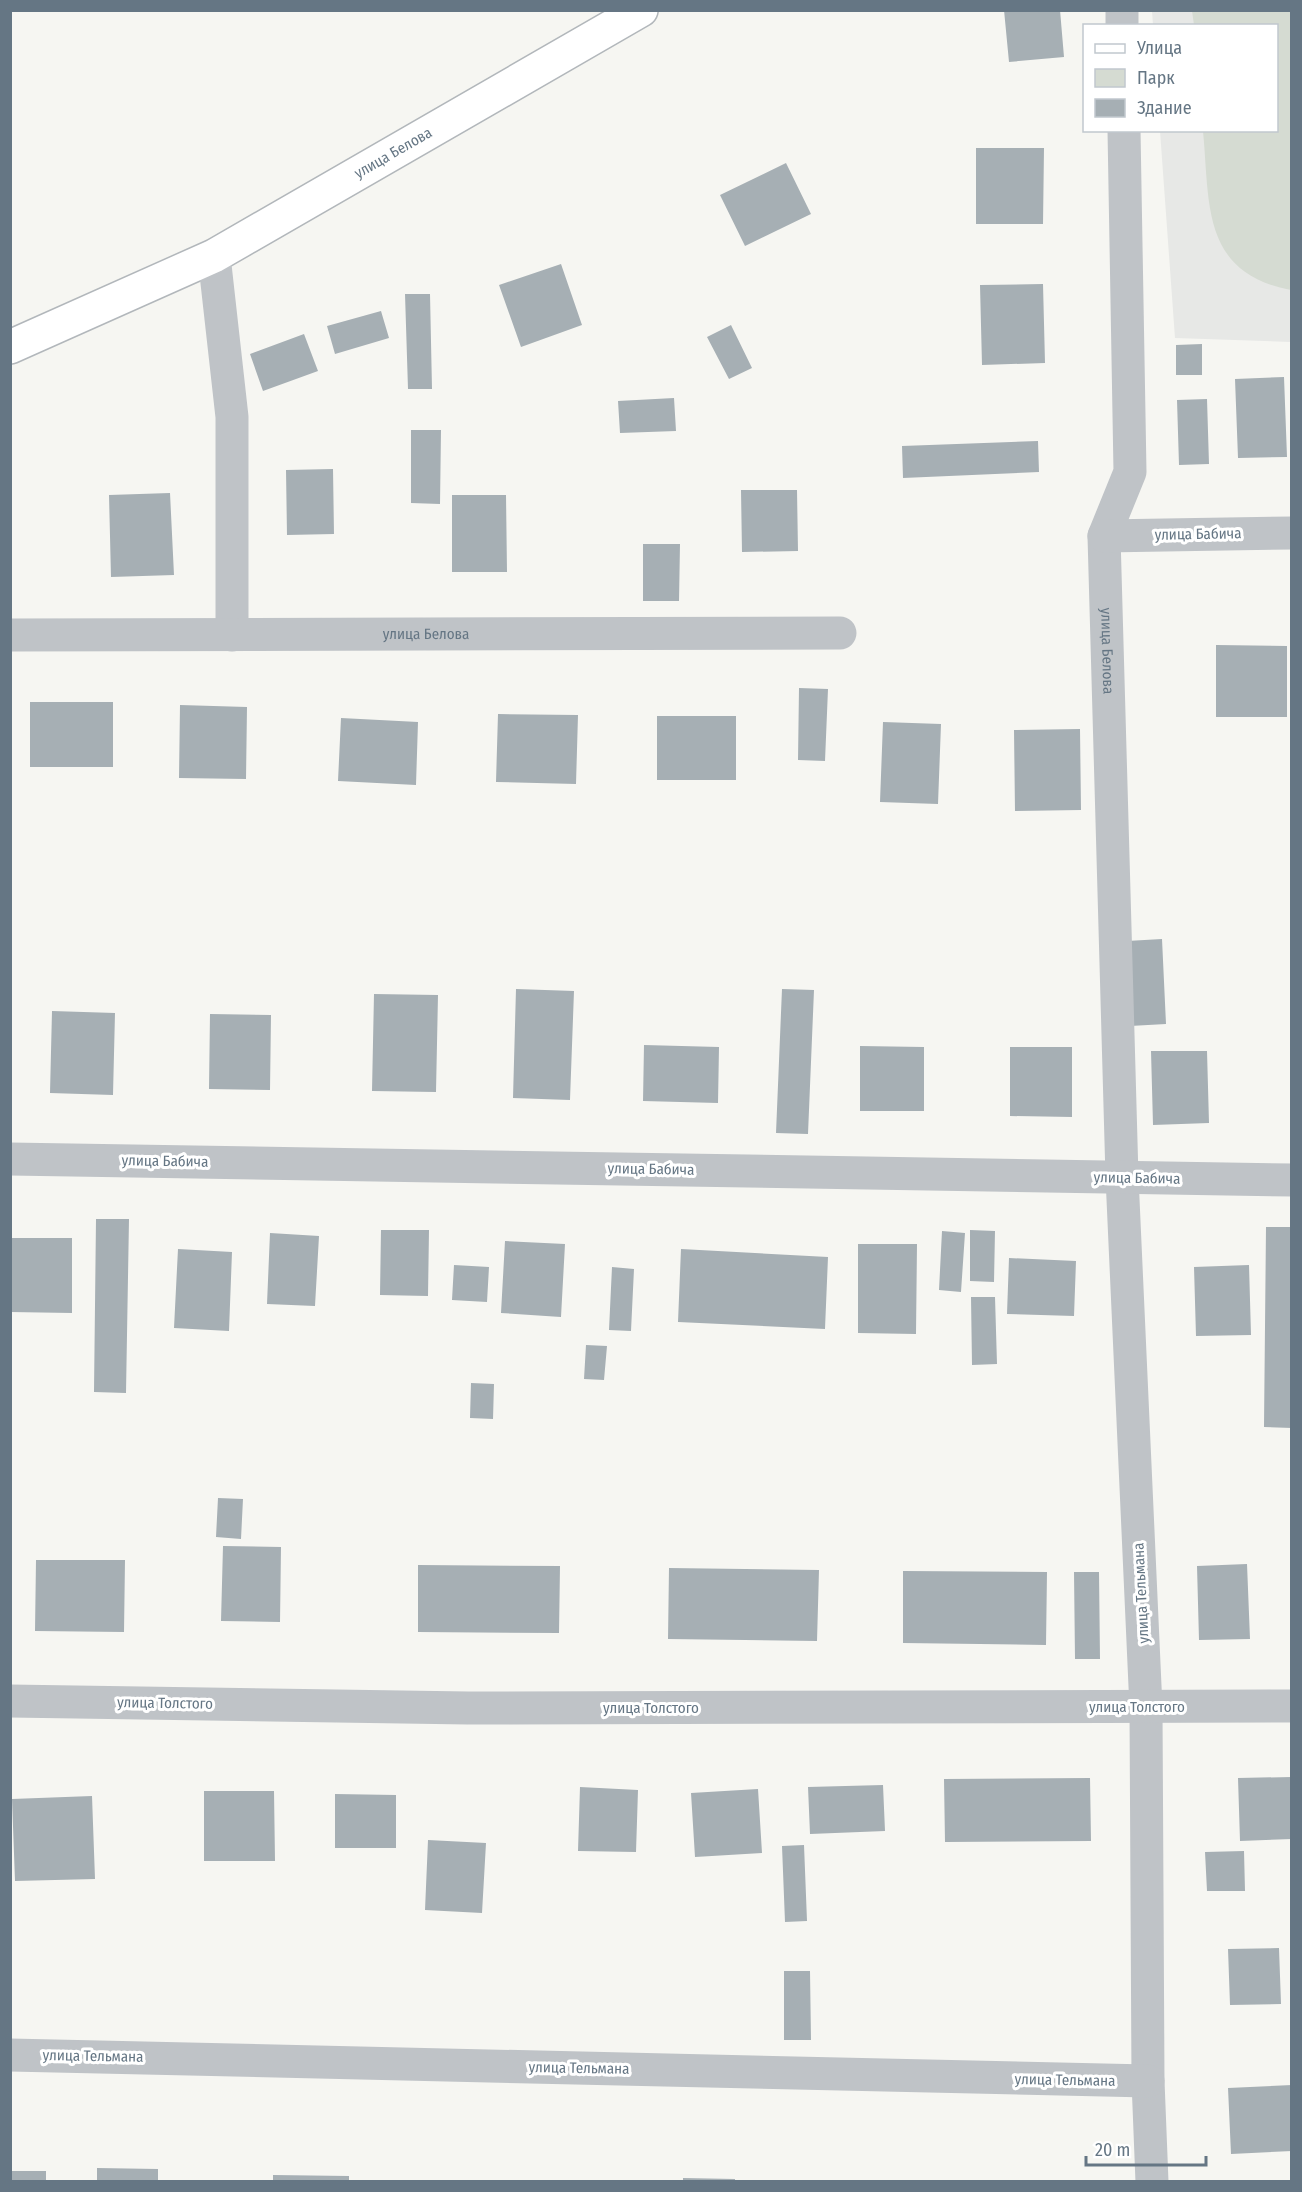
<svg xmlns="http://www.w3.org/2000/svg" width="1302" height="2192" font-family="'Fira Sans Condensed',sans-serif">
<rect width="100%" height="100%" fill="#f6f6f2"/>
<!-- built -->
<path fill="#e7e8e6" d="M1152,11H1291V342L1175,338L1160,131L1276,130V26L1153,25Z"/>
<!-- green -->
<path fill="#d5dbd2" d="M1192,11H1291V290C1201,273 1210,204 1203,131L1276,130V26L1194,25Z"/>
<!-- building -->
<path fill="#a6afb4" d="M1004,10H1060L1064,57L1009,62Z
M976,148H1044L1043,224H976Z
M786,163L811,214L745,246L720,195Z
M561,264L582,325L521,347L499,285Z
M1043,284L1045,363L982,365L980,285Z
M405,294H430L432,389H408Z
M381,311L389,338L335,354L327,326Z
M731,325L752,368L729,379L707,337Z
M304,334L318,371L263,391L250,354Z
M1202,344V375H1176V345Z
M1284,377L1287,457L1238,458L1235,379Z
M674,398L676,431L620,433L618,401Z
M1207,399L1209,464L1179,465L1177,400Z
M411,430H441L440,504L411,503Z
M1038,441L1039,472L903,478L902,446Z
M333,469L334,534L287,535L286,470Z
M741,490H797L798,551L742,552Z
M170,493L174,575L111,577L109,495Z
M452,495H506L507,572H452Z
M643,544H680L679,601H643Z
M1216,645L1287,646V717H1216Z
M799,688L828,689L825,761L798,760Z
M30,702H113V767H30Z
M180,705L247,707L246,779L179,778Z
M498,714L578,715L576,784L496,782Z
M657,716H736V780H657Z
M341,718L418,722L416,785L338,781Z
M883,722L941,724L938,804L880,802Z
M1080,729L1081,810L1015,811L1014,730Z
M1162,939L1166,1024L1130,1026L1127,941Z
M516,989L574,991L570,1100L513,1098Z
M782,989L814,990L808,1134L776,1133Z
M374,994L438,995L436,1092L372,1091Z
M52,1011L115,1013L113,1095L50,1093Z
M210,1014L271,1015L270,1090L209,1089Z
M644,1045L719,1047L718,1103L643,1101Z
M860,1046L924,1047V1111H860Z
M1010,1047H1072V1117L1010,1116Z
M1151,1051H1207L1209,1123L1153,1125Z
M96,1219H129L126,1393L94,1392Z
M1266,1227H1292V1428L1264,1427Z
M381,1230H429L428,1296L380,1295Z
M970,1230L995,1231L994,1282L970,1281Z
M942,1231L965,1233L961,1292L939,1290Z
M270,1233L319,1236L315,1306L267,1304Z
M10,1238H72V1313L10,1312Z
M505,1241L565,1244L561,1317L501,1313Z
M858,1244H917L916,1334L858,1333Z
M178,1249L232,1252L229,1331L174,1328Z
M681,1249L828,1257L825,1329L678,1322Z
M1009,1258L1076,1261L1074,1316L1007,1314Z
M454,1265L489,1267L487,1302L452,1300Z
M1249,1265L1251,1335L1196,1336L1194,1267Z
M612,1267L634,1269L631,1331L609,1330Z
M971,1297H995L997,1364L972,1365Z
M586,1345L607,1346L604,1380L584,1379Z
M471,1383L494,1384L493,1419L470,1418Z
M218,1498L243,1499L241,1539L216,1537Z
M223,1546L281,1547L280,1622L221,1621Z
M36,1560H125L124,1632L35,1631Z
M1247,1564L1250,1639L1199,1640L1197,1566Z
M418,1565L560,1566L559,1633L418,1632Z
M669,1568L819,1570L817,1641L668,1639Z
M903,1571L1047,1572L1046,1645L903,1643Z
M1074,1572H1099L1100,1659H1075Z
M1292,1777V1839L1240,1841L1238,1778Z
M1090,1778L1091,1841L945,1842L944,1779Z
M883,1785L885,1831L810,1834L808,1787Z
M580,1787L638,1790L636,1852L578,1851Z
M758,1789L762,1853L695,1857L691,1793Z
M204,1791H274L275,1861H204Z
M335,1794L396,1795V1848H335Z
M92,1796L95,1879L15,1881L12,1799Z
M428,1840L486,1843L482,1913L425,1910Z
M804,1845L807,1921L785,1922L782,1846Z
M1244,1851L1245,1891H1207L1205,1852Z
M1279,1948L1281,2004L1230,2005L1228,1949Z
M784,1971H810L811,2040H784Z
M1292,2085V2151L1231,2154L1228,2088Z
M97,2168L158,2169V2182H97Z
M10,2171H46V2182H10Z
M273,2175L349,2176V2182H273Z
M683,2178L735,2179V2182H683Z"/>
<g fill="none" stroke-linecap="round" stroke-linejoin="round">
<!-- major casing -->
<g stroke="#b2b7bb" stroke-width="36">
<g id="major">
<path id="s3" d="M10,347L214,256L641,10"/>
</g>
</g>
<!-- minor -->
<g stroke="#bfc3c7" stroke-width="33">
<path d="M1122,10V26"/>
<path id="s1" d="M1124,130L1130,472L1104,536L1122,1177L1146,1708L1148,2081L1152,2182"/>
<path d="M214,256L232,417V635"/>
<path d="M1104,536L1292,533"/>
<path id="s2" d="M10,635L840,633"/>
<path d="M10,1159L1292,1180"/>
<path d="M10,1701L468,1708L1292,1706"/>
<path d="M10,2055L1148,2081"/>
</g>
<!-- major -->
<use href="#major" stroke="#fff" stroke-width="33"/>
</g>
<g text-anchor="middle" dominant-baseline="central" stroke-width="6" stroke-linejoin="round" paint-order="stroke">
<!-- street labels -->
<g font-size="15" fill="#657684" stroke="#fff">
<text stroke="none"><textPath href="#s3" startOffset="430">улица Белова</textPath></text>
<text transform="translate(1198 534) rotate(-1)">улица Бабича</text>
<text stroke="none"><textPath href="#s2" startOffset="416">улица Белова</textPath></text>
<text stroke="none"><textPath href="#s1" startOffset="526">улица Белова</textPath></text>
<text transform="translate(165 1161) rotate(1)">улица Бабича</text>
<text transform="translate(651 1169) rotate(1)">улица Бабича</text>
<text transform="translate(1137 1178) rotate(1)">улица Бабича</text>
<text transform="translate(1141 1593) rotate(-93)">улица Тельмана</text>
<text transform="translate(165 1703) rotate(1)">улица Толстого</text>
<text x="1137" y="1707">улица Толстого</text>
<text x="651" y="1708">улица Толстого</text>
<text transform="translate(93 2056) rotate(1)">улица Тельмана</text>
<text transform="translate(579 2068) rotate(1)">улица Тельмана</text>
<text transform="translate(1065 2080) rotate(1)">улица Тельмана</text>
</g>
</g>
<!-- border -->
<rect width="1302" height="2192" fill="none" stroke="#657684" stroke-width="24"/>
<!-- legend -->
<rect x="1083" y="24" width="195" height="108" fill="#ffffff" stroke="#c1c8ce" stroke-width="1.5"/>
<rect x="1095" y="44" width="30" height="9" fill="#ffffff" stroke="#c1c8ce" stroke-width="1.5"/>
<text x="1137" y="54" font-size="18" fill="#657684">Улица</text>
<rect x="1095" y="69" width="30" height="18" fill="#d5dbd2" stroke="#c1c8ce" stroke-width="1.5"/>
<text x="1137" y="84" font-size="18" fill="#657684">Парк</text>
<rect x="1095" y="99" width="30" height="18" fill="#a6afb4" stroke="#c1c8ce" stroke-width="1.5"/>
<text x="1137" y="114" font-size="18" fill="#657684">Здание</text>
<!-- scale -->
<path d="M1086 2156v9h120v-9" fill="none" stroke="#657684" stroke-width="3"/>
<text x="1095" y="2156" font-size="18" fill="#657684" stroke="#ffffff" stroke-width="4.5" paint-order="stroke">20 m</text>
</svg>
